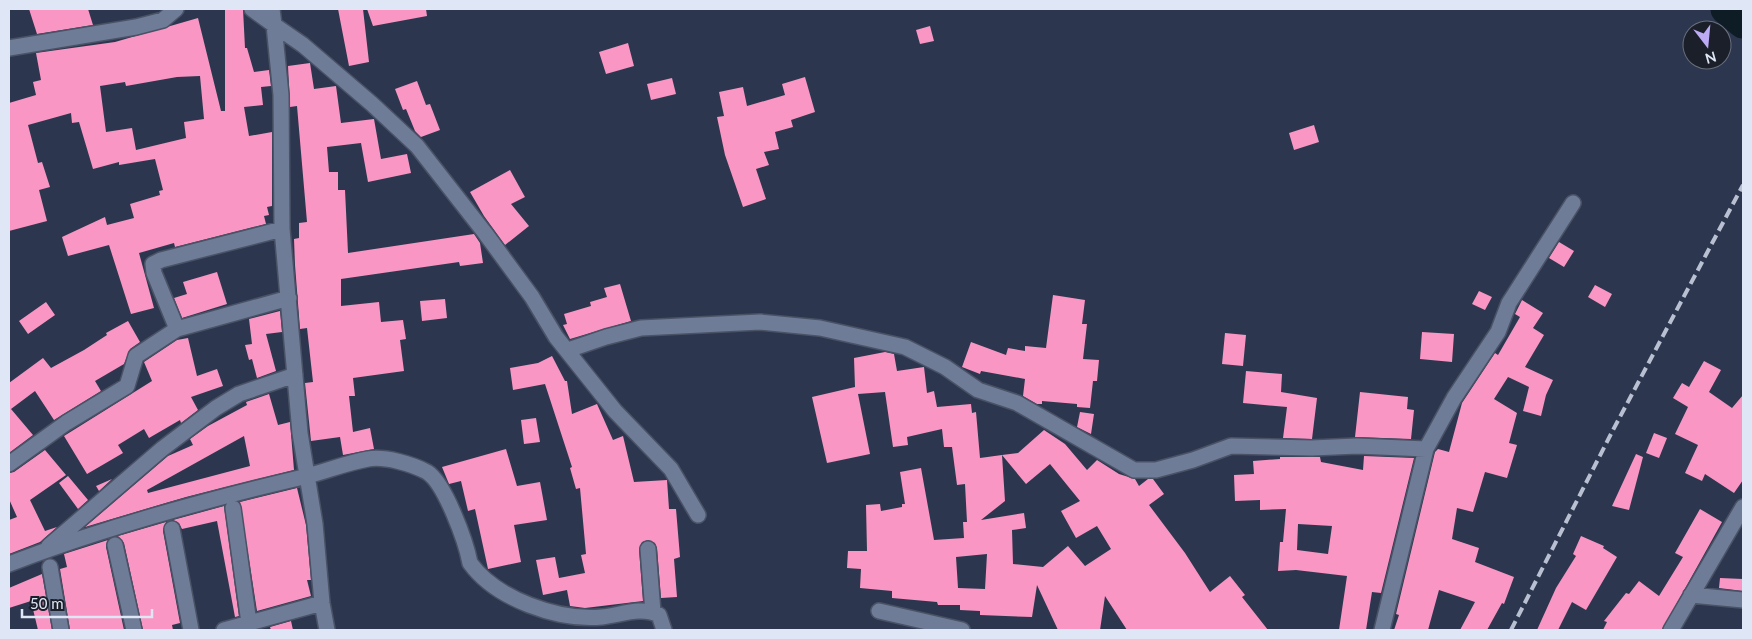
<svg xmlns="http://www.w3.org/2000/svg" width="1752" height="639" font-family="Lato,sans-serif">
<rect width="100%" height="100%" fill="#2c374f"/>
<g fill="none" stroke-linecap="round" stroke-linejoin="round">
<!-- river -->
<path stroke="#0e1d25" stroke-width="31" d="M1726,9L1743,23"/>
</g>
<!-- building -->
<path fill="#f996c3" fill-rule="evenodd" d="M29,9H88L93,25L37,34Z
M225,9H243L245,48H247L254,72L269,70L271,86L261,87L263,105L244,107L249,136L272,132V206L267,207L269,215L264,216L266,224L175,247L174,243L139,253L154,308L131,314L109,245L68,256L62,237L105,217L107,225L134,218L130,204L160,195L159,191L163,190L155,159L119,165V162L93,169L79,122L72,123L71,113L28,125L38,163L42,162L50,187L39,190L47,221L9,231V103L36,95L33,82L41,80L36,53L115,42L198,18L221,111H225ZM200,76L204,119L184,122L186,138L136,150L132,128L106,132L100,86L125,82L126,86L177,77Z
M338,9H363L369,62L349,66Z
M367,9H426L427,16L373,26Z
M930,26L934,41L920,44L916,30Z
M628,43L634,66L606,74L599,52Z
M310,63L314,89L336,86L341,123L374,119L381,159L407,154L411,173L368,182L361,143L327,147L329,172H338V190H345L348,253L474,234L480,243L483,263L460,266L459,262L341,279V306L379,302L381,322L403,320L406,339L400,340L404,371L353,378L355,396H349L353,432L370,428L374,449L343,455L340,437L311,441L305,383L313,382L307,328L300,329L295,265L294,239L299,238V223L307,222L297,106L290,107L288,66Z
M805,77L815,112L791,120L793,127L775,132L779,149L764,152L769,165L756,169L766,199L743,207L725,155L717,117L724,116L719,92L743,87L747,106L785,95L782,84Z
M672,78L676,94L651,100L647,84Z
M417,81L426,105L430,104L440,130L421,137L415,131L406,109L403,110L395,89Z
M1314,125L1319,142L1294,150L1289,133Z
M510,170L525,197L511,204L529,226L505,245L484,216L470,192Z
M1559,242L1574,251L1564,267L1549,258Z
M217,272L227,304L182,318L174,298L187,294L183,282Z
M620,284L631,321L570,339L563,325L567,324L564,314L591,306L590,302L607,297L604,288Z
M1595,285L1612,294L1605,307L1588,297Z
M1479,291L1492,297L1485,310L1472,304Z
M1053,295L1085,300L1082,324H1087L1083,359L1099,360L1097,381H1093L1090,408L1077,407V404L1042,401V404H1037L1023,396L1025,379L981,371L980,374L962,367L971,342L1006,355L1008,348L1025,351V346L1046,348Z
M445,299L447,318L422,321L420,301Z
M1522,300L1543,313L1533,328L1544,335L1525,367L1553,380L1546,395L1541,416L1523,411L1529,387L1508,377L1494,399L1517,413L1509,443L1517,445L1507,478L1485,472L1473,512L1457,508L1452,539L1479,548L1475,562L1514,577L1504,604L1502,603L1487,630H1460L1475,602L1439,590L1428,630H1394L1399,615L1396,614L1435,452L1438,449L1449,452L1462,403L1495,353L1498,355L1520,317L1515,314Z
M46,302L55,315L28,334L19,321Z
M280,311L282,332L266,334L276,371L257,378L252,359L249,360L245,345L252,344L249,319Z
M128,321L140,342L130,349L124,364L95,381L101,391L54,420L35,391L11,409L33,435L9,453V383L43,358L51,368L84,350L107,335L106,333Z
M1422,332L1454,334L1452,362L1420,359Z
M1225,333L1246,335L1243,366L1222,364Z
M188,338L197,376L217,369L223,386L191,397L198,410L181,423L180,420L149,438L144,429L118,445L123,453L87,474L64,436L152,381L144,362L177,340Z
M885,352L894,354L897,371L924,367L927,393L934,391L937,407L971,404L972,413L976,412L980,458L1002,455L1005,501L981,520L1024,513L1026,528L1012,530L1013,564L1043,567L1068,546L1085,566L1111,549L1097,526L1076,538L1061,511L1080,501L1050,464L1026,484L1002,455L1018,453L1044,430L1065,444L1087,470L1097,460L1119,474L1135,479L1139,486L1148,479H1153L1164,494L1149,505L1185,553L1208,589L1210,592L1230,576L1245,595L1242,597L1268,630H1127L1105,596L1100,630H1058L1037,585L1032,617L980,615V611L960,610V605H938L937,602L892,598V591L860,588L861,569L847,568L848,551H867L866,505L880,504L881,511L902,507V504H905L900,472L921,468L934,540L964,538L963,522H967L965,484L957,485L952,447H944L942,429L907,437L908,445L893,447L885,392L858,394L870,454L827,463L812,397L855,387L854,358ZM987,554L985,589L958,588L956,557Z
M552,356L565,381H567L572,414L597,404L613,440L623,436L634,482L667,480L669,509H676L680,557L674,559L677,597L661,598L657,548L655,543L648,540L642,542L639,549L643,601L585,608L570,606L567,590L543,595L536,560L555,557L559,578L585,573L581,555L586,554L580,488L576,489L570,468L572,467L545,384L513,390L510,368L538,363Z
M1704,361L1721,370L1709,392L1732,408L1743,395V480L1734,493L1705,474L1702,481L1685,473L1698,445L1675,434L1688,407L1673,398L1682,383L1689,387Z
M1246,371L1282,374L1281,392L1317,398L1312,439L1283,438L1287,407L1243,403Z
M1360,392L1408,397L1407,409L1414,410L1411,439L1355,437Z
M269,394L278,425L290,422L294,470L186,497L85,527L168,456L193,445L190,439L208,426L247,405L246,402ZM244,436L250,466L148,493L147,490Z
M1080,412L1094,414L1091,434L1077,427Z
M536,418L540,442L524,444L521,420Z
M1654,433L1667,438L1659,458L1646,453Z
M506,449L517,486L540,482L547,520L514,525L521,562L488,569L475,509L468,511L461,481L449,484L442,467Z
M45,450L66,475L30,500L45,531L57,527L40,542L9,554V520L17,517L9,499V473L14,472Z
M1636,454L1643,457L1629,510L1612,506Z
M1364,456L1414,458L1381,593L1372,592L1366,630H1339L1347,576L1296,570L1278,571L1280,542H1283L1286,509L1260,510V500L1235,501L1234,475L1254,474L1253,461L1280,459V457H1320L1321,462L1363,470ZM1298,524L1332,526L1328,554L1297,550Z
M68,476L88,500L78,509L59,483Z
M112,479L99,491L96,486Z
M297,488L306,525L311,580H307L311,596L257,611L240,502Z
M224,506L239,616L235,617L217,521L182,529L179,523L173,520Z
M1700,509L1722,522L1662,630H1603L1607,622L1604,621L1626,593L1629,594L1639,581L1659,596L1683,557L1675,553Z
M166,522L163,531L180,623L172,625L173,630H143L124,543L118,536Z
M1581,536L1604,546L1603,548L1617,557L1586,610L1572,602L1558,630H1537L1556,588L1576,556L1573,554Z
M108,540L106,547L124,630H70L60,569L67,567L64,554Z
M42,574L52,630H38L31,601L9,608V588Z
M1720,578L1743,579V591L1719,588Z
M291,621L293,630H271L270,627Z"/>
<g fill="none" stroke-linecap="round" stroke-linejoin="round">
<!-- street casing -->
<g stroke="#4a5266" stroke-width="18">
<path id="street" d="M252,9L274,25L281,95L282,229L300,433L315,524L322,603L327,630
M272,9L274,25L303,45L372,104L417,146L485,233L532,297L556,337L615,411L671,469L698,515
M9,48L136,27L163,20L176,9
M177,329L154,273L153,264L161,260L282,229
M568,350L606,337L641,328L760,322L820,328L905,347L945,367L978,390L1017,403L1134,470H1156L1193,460L1231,446L1312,448L1357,446L1426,449
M9,464L66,423L127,386L136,356L177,329L289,298
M233,508L249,623
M172,529L191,630
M115,545L134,630
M49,546L162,449L216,408L239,394L295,375
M648,549L653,612
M9,564C103,528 201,501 299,478C322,473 345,463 368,459C385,456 412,464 427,472C445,483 466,542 470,563C496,599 558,621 602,617C621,615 641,606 659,615L664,630
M50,567L61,630
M1691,595L1743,600
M879,611L962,630
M224,630L322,603
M1382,630L1426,449L1454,398L1498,332L1509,303L1573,203
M1671,630L1743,507"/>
</g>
<!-- street -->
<use href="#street" stroke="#6f7c97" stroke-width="15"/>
<!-- rail -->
<path stroke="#b8c0d2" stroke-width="4" stroke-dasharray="10 5" stroke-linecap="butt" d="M1511,630L1613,430L1743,185"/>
</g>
<!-- border -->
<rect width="1752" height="639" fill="none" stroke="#dfe6f6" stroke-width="20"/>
<!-- north arrow -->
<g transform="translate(1707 45) rotate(164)"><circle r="24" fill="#1a1f2a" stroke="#696f7c"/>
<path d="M0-4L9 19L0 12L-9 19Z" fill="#bcaaf5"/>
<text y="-8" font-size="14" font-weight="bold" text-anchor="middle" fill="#dfe6f6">N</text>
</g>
<!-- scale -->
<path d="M22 609v8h130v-8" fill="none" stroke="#dfe6f6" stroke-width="2.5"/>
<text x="30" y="609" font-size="15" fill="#dfe6f6" stroke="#1a1f2a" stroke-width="4" paint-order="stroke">50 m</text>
</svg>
